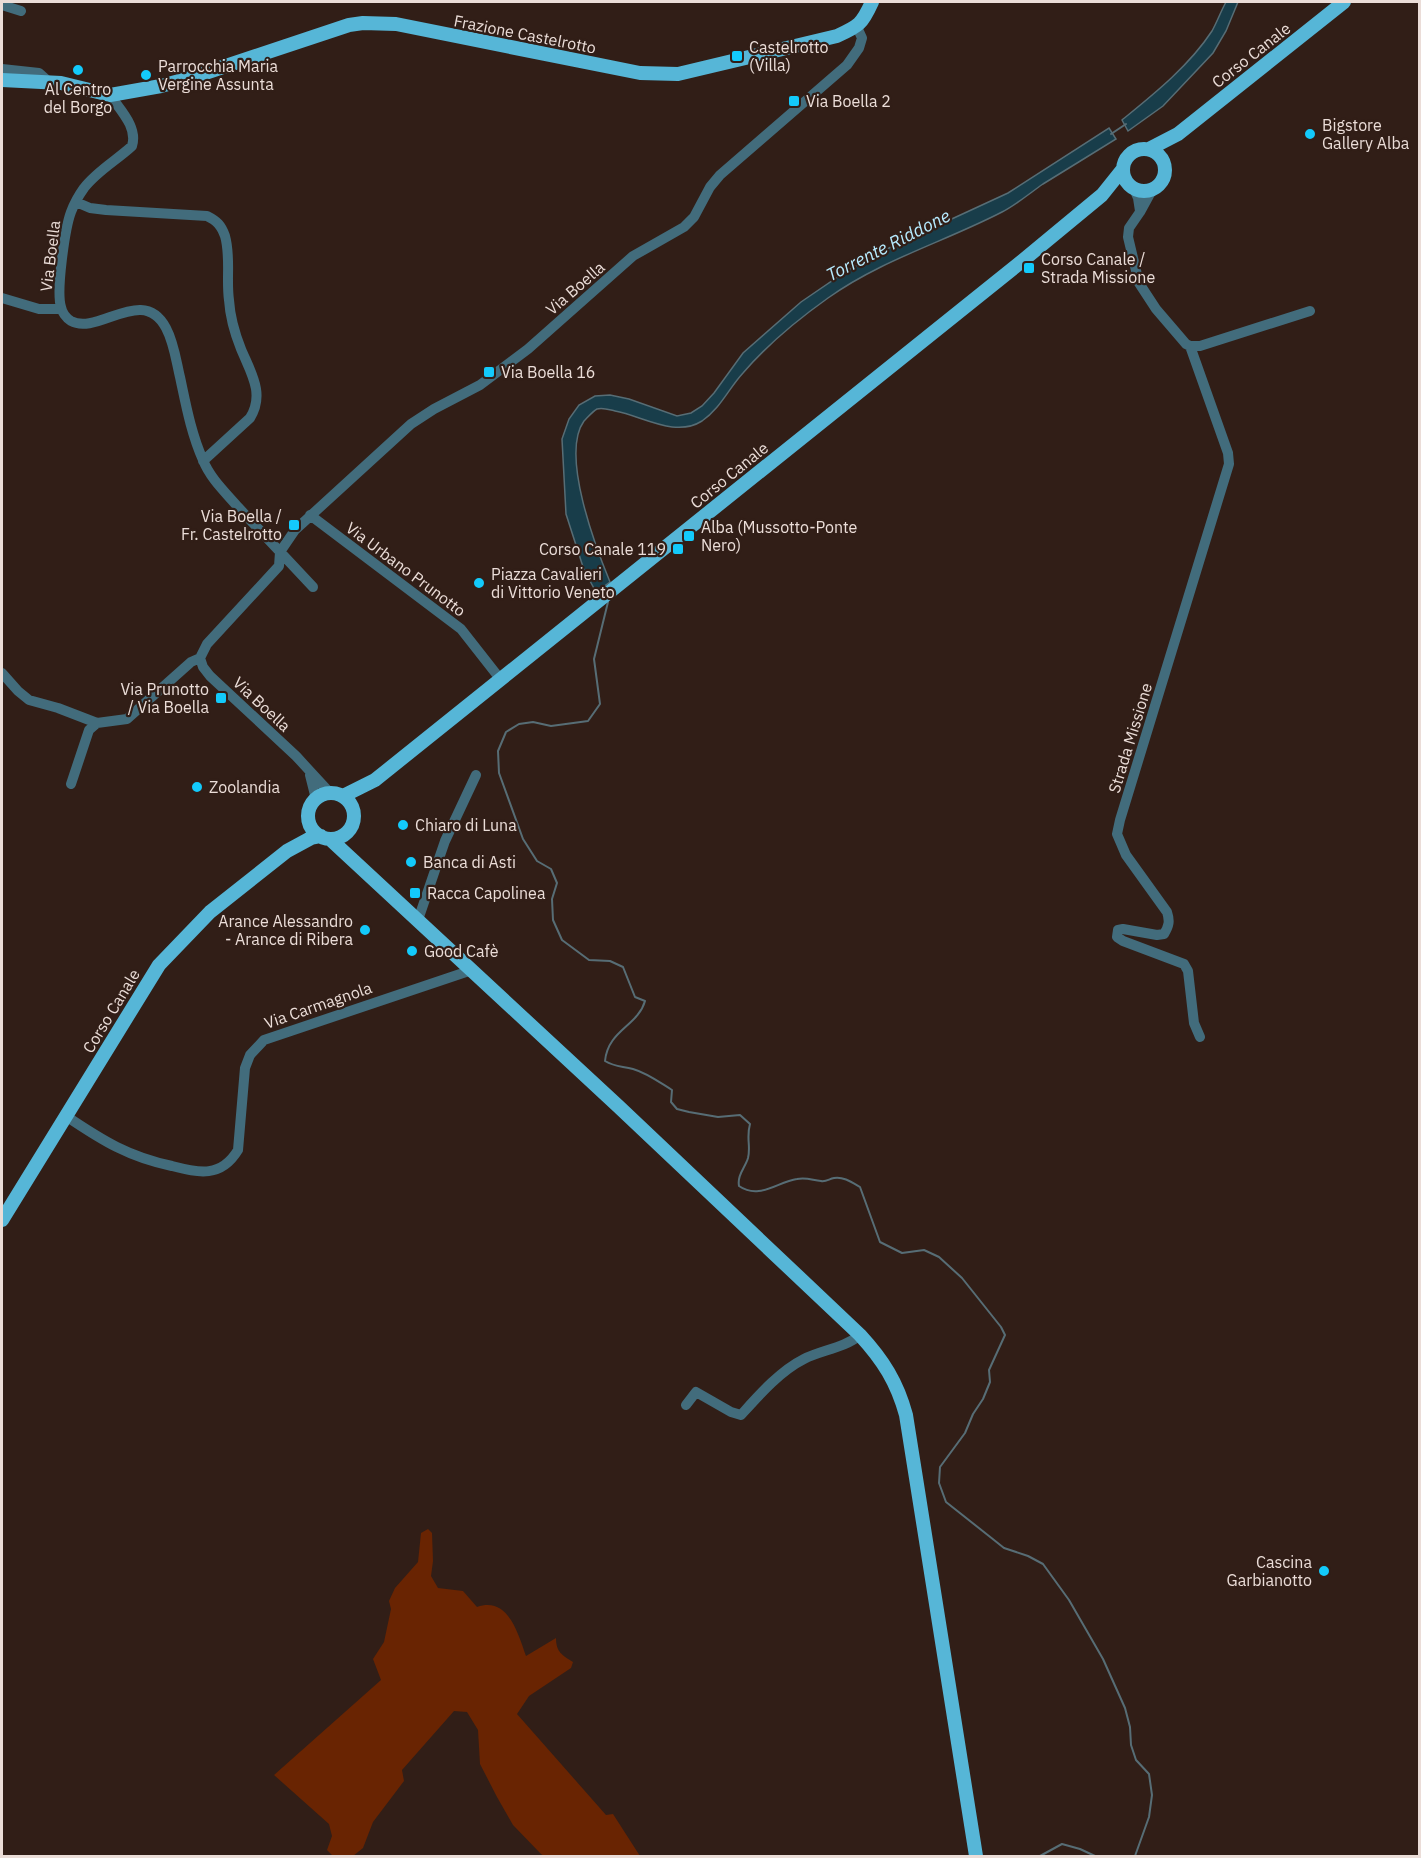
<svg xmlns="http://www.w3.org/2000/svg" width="1421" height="1858" font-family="'IBM Plex Sans',sans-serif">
<rect width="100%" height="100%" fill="#311e17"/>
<!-- green -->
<path fill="#692402" d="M428,1529L432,1533L433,1561L431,1576L438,1588L463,1591L477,1607C508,1596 518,1633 526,1656L556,1638C556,1652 562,1655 573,1662L571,1668L529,1696L517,1714L606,1815L613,1814L640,1856H544L541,1854L513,1825L497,1797L480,1764L478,1730L467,1712L454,1711L402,1770L404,1781L373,1822L363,1848L353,1856H333L327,1850L332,1836L329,1824L274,1775L381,1680L373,1659L384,1642L391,1609L389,1601L395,1588L418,1562L421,1533Z"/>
<!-- water -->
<path fill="#183d4a" stroke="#576d75" stroke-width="1.5" d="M1226,2H1238L1226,31L1213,53L1163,106L1128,131L1122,120C1154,94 1189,66 1212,31C1217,22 1221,11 1226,2Z
M1109,128L1116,139C1092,154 1067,169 1043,184C1030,193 1016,205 1002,212C944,242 881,260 828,298C797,320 767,345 743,373C729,388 720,409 702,421C675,438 643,416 615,411C610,410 603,407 597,409C593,411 588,417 584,421C560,454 596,548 610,582L596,592L584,570L566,514L562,439L569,419L579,405L595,396L610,395L629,399L677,416L691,413L702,406L714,393L743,353L801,302L848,270L891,247L1008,193Z"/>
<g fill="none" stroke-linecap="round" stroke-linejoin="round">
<!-- stream -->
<path stroke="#576d75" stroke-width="2" d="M1111,134L1126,124
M607,599L608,602L594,659L600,704L588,721L551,726L533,722L519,724L506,732L498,751L499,773L523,839L537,861L551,869L557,883L552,899L553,920L562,940L589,960L610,961L623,967L635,997L645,1001C638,1026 608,1030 605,1061C615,1067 622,1066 633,1069C647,1073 659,1082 672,1090L671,1102L677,1109L689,1112L718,1117L740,1115L750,1124C746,1138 751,1146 748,1158C745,1168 737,1175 739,1186C759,1200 777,1182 797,1179C806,1177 812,1180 821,1181C826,1182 829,1179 834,1178C843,1176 853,1183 860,1187L880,1242L902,1253L924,1250L939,1257L962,1278L1001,1327L1005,1335L989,1370L990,1382L983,1399L973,1414L965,1433L940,1467L939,1483L946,1502L994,1540L1004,1548L1028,1556L1043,1564L1069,1600L1103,1659L1125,1708L1130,1727L1131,1745L1136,1760L1149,1774L1152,1795L1149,1817L1135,1856
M1040,1856L1062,1844L1080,1849L1095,1856"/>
<!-- minor -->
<path stroke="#426c7c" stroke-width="10" d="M2,5L21,11
M2,69L39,73L49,82
M110,95C120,110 138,127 132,146C117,160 97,171 84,188C79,195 74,204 71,212C65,228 56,291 61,307C62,312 66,318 71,321C98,336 143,284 166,328C174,343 176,360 180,377C186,405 191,433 203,460C210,478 225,492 238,507C263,534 288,560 313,587
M1134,189L1138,198L1140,211
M1152,190L1140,212L1129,228L1128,237L1139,283L1156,309L1186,344L1190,346H1200L1310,311
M76,202L90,208L106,210L207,216C217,221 221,225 225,236C231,257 226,279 229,300C230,316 235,334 241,349C251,373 265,394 250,418L203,461
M2,298L39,309H61
M1190,346L1228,453L1229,464L1120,820L1117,834L1126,855L1167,912C1170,921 1169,926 1164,934L1157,935L1123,929L1118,930L1117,937L1123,941L1184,964L1188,971L1194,1023L1200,1037
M310,515L461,629L501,680
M2,673L18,691L29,700L58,708L97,723
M310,775L316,799
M71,784L89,730L97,723L127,719L191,662L200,658
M330,793L296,756L210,676L203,667L200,658L207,644L279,566L280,552L295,530L411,424L434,409L480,385L528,349L633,256L684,227L694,217L710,187L720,175L847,65L859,48L862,38L857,27
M418,920L445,841L476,775
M66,1116C103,1141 129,1157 172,1166C199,1173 221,1178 238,1150L245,1068L250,1055L264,1040L472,970
M686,1405L696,1392L731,1412L741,1415C759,1395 780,1371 804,1359C822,1350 844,1348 860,1335"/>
<!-- major -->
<path stroke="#56b6d7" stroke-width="14" d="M2,80L61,83L110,95L116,94L161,86L190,78L349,25L363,23L396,24L640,73L678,74L837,36C859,26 862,24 872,2
M1123 170a21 21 0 1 1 42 0a21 21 0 1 1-42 0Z
M1149,149L1178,134L1344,2
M308 816a23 23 0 1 1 46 0a23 23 0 1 1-46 0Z
M343,796L375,780L1021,262L1102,195L1122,170
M330,839L618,1106L860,1335C883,1360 897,1382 906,1415L976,1856
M2,1220L159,965L210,912L287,851L311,838L321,836"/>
</g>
<!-- markers -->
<g fill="#13cafb" stroke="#311e17" stroke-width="2">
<rect x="731" y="50" width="12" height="12" rx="3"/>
<circle cx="78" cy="70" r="6"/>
<circle cx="146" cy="75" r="6"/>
<rect x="788" y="95" width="12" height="12" rx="3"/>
<circle cx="1310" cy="134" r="6"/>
<rect x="1023" y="262" width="12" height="12" rx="3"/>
<rect x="483" y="366" width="12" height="12" rx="3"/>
<rect x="288" y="519" width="12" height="12" rx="3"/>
<rect x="683" y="530" width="12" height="12" rx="3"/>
<rect x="672" y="543" width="12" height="12" rx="3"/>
<circle cx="479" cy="583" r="6"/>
<rect x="215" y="692" width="12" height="12" rx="3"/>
<circle cx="197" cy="787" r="6"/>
<circle cx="403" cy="825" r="6"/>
<circle cx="411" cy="862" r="6"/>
<rect x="409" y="887" width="12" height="12" rx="3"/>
<circle cx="365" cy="930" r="6"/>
<circle cx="412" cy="951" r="6"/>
<circle cx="1324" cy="1571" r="6"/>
</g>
<g text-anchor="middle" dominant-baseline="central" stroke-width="4.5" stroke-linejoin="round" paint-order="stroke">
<!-- street labels -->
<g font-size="16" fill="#ebddd8" stroke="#311e17">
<text transform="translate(525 34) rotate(11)">Frazione Castelrotto</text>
<text transform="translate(1251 55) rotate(-38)">Corso Canale</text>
<text transform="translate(50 256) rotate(-83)">Via Boella</text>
<text transform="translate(575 288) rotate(-41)">Via Boella</text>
<text transform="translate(729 475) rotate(-39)">Corso Canale</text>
<text transform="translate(406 569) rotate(37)">Via Urbano Prunotto</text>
<text transform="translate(262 704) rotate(43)">Via Boella</text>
<text transform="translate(1130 738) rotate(-73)">Strada Missione</text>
<text transform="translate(318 1005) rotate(-19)">Via Carmagnola</text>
<text transform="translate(111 1011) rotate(-59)">Corso Canale</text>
</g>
<!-- poi labels -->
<g font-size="16" fill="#ebddd8" stroke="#311e17" text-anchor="start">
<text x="749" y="47">Castelrotto<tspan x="749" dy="18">(Villa)</tspan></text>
<text x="158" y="66">Parrocchia Maria<tspan x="158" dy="18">Vergine Assunta</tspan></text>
<text x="78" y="89" text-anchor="middle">Al Centro<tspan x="78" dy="18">del Borgo</tspan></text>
<text x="806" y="101">Via Boella 2</text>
<text x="1322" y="125">Bigstore<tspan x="1322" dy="18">Gallery Alba</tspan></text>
<text x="1041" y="259">Corso Canale /<tspan x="1041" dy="18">Strada Missione</tspan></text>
<text x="501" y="372">Via Boella 16</text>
<text x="282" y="516" text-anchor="end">Via Boella /<tspan x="282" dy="18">Fr. Castelrotto</tspan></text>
<text x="701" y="527">Alba (Mussotto-Ponte<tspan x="701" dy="18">Nero)</tspan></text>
<text x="666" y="549" text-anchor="end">Corso Canale 119</text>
<text x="491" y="574">Piazza Cavalieri<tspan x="491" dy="18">di Vittorio Veneto</tspan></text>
<text x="209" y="689" text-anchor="end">Via Prunotto<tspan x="209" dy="18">/ Via Boella</tspan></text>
<text x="209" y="787">Zoolandia</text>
<text x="415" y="825">Chiaro di Luna</text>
<text x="423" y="862">Banca di Asti</text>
<text x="427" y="893">Racca Capolinea</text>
<text x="353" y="921" text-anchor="end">Arance Alessandro<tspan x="353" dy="18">- Arance di Ribera</tspan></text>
<text x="424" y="951">Good Cafè</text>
<text x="1312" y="1562" text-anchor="end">Cascina<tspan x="1312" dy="18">Garbianotto</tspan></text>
</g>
<!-- water labels -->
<g font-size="18" font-style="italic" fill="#b6eafe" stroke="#311e17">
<text transform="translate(888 245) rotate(-27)">Torrente Riddone</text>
</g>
</g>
<!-- border -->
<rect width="1421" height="1858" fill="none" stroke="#ebddd8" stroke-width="6"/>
</svg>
